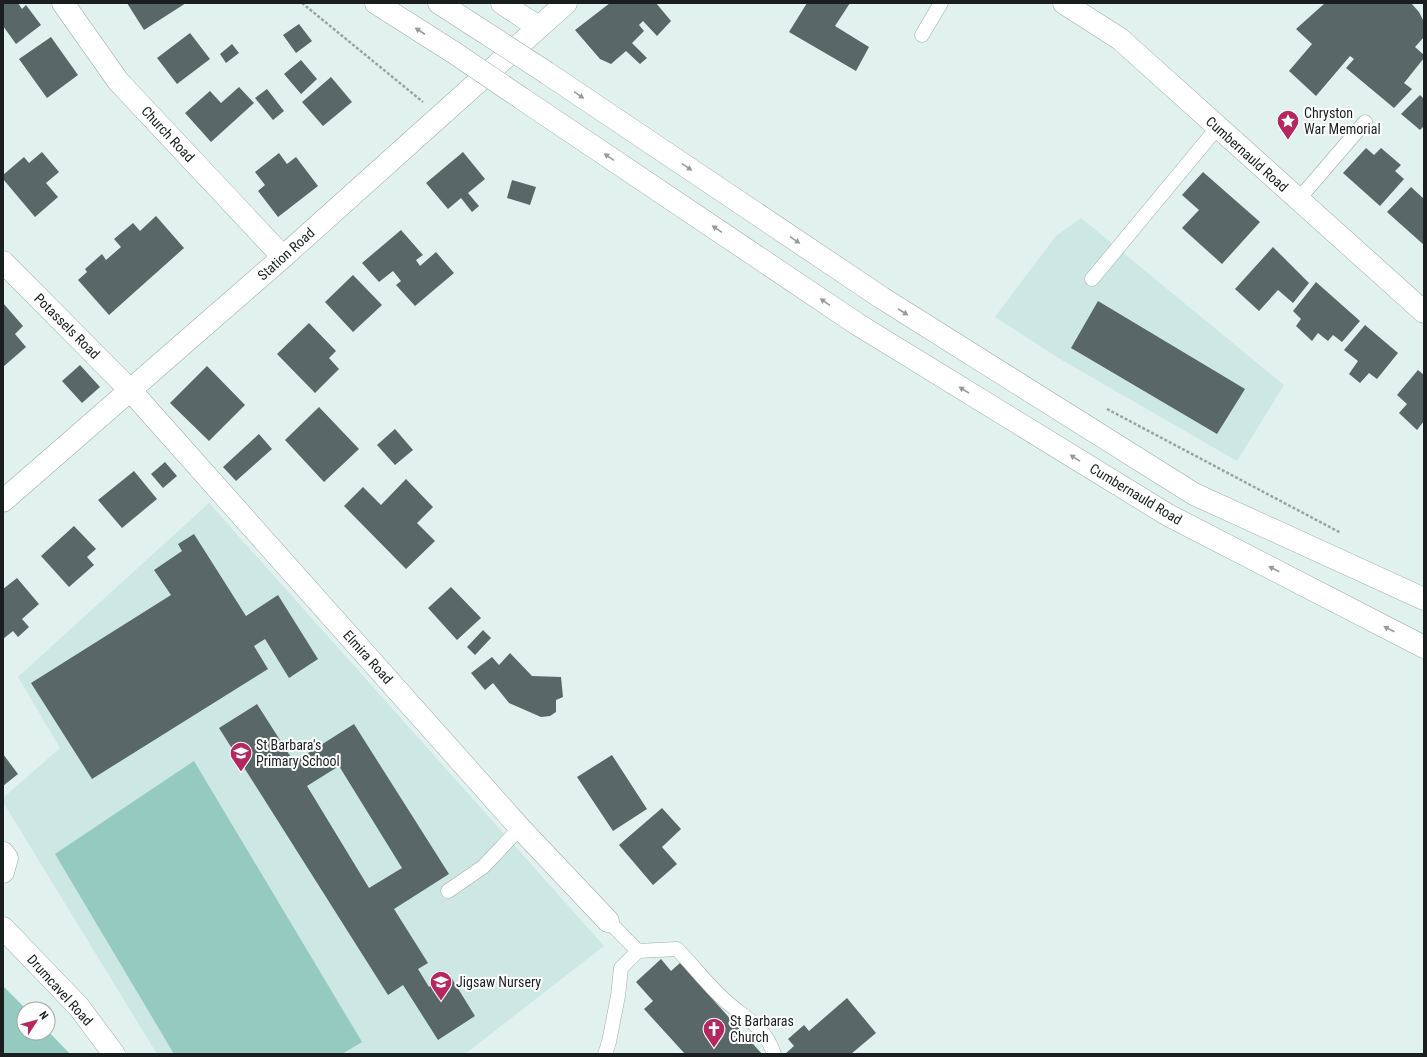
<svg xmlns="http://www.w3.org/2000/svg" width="1427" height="1057" font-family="'Roboto Condensed',sans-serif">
<rect width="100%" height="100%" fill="#e0f1ee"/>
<!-- built -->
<path fill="#cde8e3" d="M1081,218L1284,385L1237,461L1060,359L995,317L1056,236Z
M209,503L604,946L465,1054H157L3,802V798L60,748L18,677Z"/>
<!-- green -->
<path fill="#94cac0" d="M194,761L362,1042L342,1054H174L55,854Z
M3,986L26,1009H24V1033H48V1031L70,1054H3Z"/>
<!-- building -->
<path fill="#596866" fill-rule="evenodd" d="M3,3H18L22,9L26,5L41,25L16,44L3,26Z
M127,3H186L144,30Z
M610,3H656L671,21L657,36L643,21L639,25L644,31L632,43L647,58L640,64L626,51L611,64L600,59L575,30Z
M807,3H850L835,26L869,47L856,71L789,32Z
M1325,3H1411L1419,12L1424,22V37L1415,47L1424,55V58L1404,83L1412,89L1394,108L1346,68L1354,59L1350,56L1316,96L1289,71L1312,44L1296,29Z
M299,24L312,41L296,53L283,35Z
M190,33L210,59L177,84L157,58Z
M51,37L78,75L47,98L19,59Z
M232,44L239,53L226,63L220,54Z
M301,60L317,79L301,94L284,74Z
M331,77L352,102L323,126L302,102Z
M239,87L254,103L211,142L185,113L210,91L221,103Z
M267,89L284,111L273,120L255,98Z
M1420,95L1424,99V126L1420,130L1401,114Z
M1366,148L1374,155L1381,148L1401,165L1395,171L1404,179L1380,206L1343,173Z
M42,152L59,172L46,183L58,197L35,217L3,179V175L24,157L29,163Z
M463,152L485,179L468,193L479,206L472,212L461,198L448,209L426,183Z
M279,153L287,164L296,157L318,186L278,217L258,191L265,185L255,172Z
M1203,172L1260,222L1222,264L1182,228L1199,210L1182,195Z
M512,180L536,187L530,205L507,198Z
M1411,187L1424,199V245L1387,212Z
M156,216L184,248L109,315L78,280L87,272L85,269L102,254L106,260L121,247L114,239L133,223L140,231Z
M401,230L423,255L416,260L420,266L436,252L454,273L415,306L396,285L401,281L393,271L379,282L362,263Z
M1273,247L1309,283L1293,303L1278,290L1259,311L1235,289Z
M353,275L382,305L353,332L325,302Z
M1316,282L1360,321L1342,342L1333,335L1328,341L1318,333L1312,341L1296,326L1301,319L1293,311Z
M1098,301L1245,389L1217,434L1071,348Z
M3,303L23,326L15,334L26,347L3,367Z
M309,323L336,351L329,358L339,369L315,393L277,354Z
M1365,325L1398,353L1377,379L1369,373L1360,383L1349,374L1358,361L1344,350Z
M80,365L100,387L82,403L62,381Z
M207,366L245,405L209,441L170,403Z
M1418,370L1424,375V421L1417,430L1399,413L1407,404L1397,395Z
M319,407L359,449L324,482L285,440Z
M395,429L413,450L395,465L377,445Z
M259,434L272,449L236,481L223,467Z
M165,462L177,476L163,488L151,474Z
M134,471L157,499L122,528L98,500Z
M406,479L433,507L417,523L435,541L406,569L344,506L363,487L381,505Z
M74,526L96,549L87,557L94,565L69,587L41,556Z
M194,534L246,616L278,595L318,659L289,678L265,639L254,646L268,669L92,779L31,683L171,595L154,570L182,551L178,544Z
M17,578L39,604L22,619L29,627L18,637L13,631L3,639V589Z
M451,587L481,618L457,640L428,608Z
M483,630L491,638L475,655L467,647Z
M510,653L532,676L561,677L563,697L556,700V712L550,716L541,717L509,703L493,683L485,690L471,673L492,657L499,665Z
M257,704L294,762L354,724L449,874L394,909L428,963L418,969L429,987L449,974L475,1016L438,1040L403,985L388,995L219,728ZM339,766L402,868L369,888L307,786Z
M3,754L18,774L3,786Z
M612,755L647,809L613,831L577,777Z
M662,808L681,829L662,847L677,864L653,885L619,845Z
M661,959L671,971L680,963L762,1054H685L644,1009L653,1001L636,982Z
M847,998L876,1033L851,1054H785L794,1046L788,1039L804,1025L809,1031Z"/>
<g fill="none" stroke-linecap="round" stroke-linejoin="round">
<!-- service casing -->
<g stroke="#9dadaa" stroke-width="15">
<path id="service" d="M922,35L941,3
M1298,200L1365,122
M1092,279L1217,128
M448,891L483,867L520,828
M638,951L677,949C694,966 709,987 728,1003C748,1020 765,1027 774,1054
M605,1054L609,1042L618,996L621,968L638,951L608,921"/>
</g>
<!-- minor casing -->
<g stroke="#9dadaa" stroke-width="23">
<path id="minor" d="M63,3L118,81L283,257
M502,3L538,27
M3,262L131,391L520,828L608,921
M3,853L7,858L3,872"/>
</g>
<!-- primary casing -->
<g stroke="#9dadaa" stroke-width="23">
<path id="primary" d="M376,3L453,52
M439,3L481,30
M1064,3L1120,39L1424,312
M547,73L882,298L1194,494L1424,599
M521,98L857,324L1168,515L1424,647
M3,501L283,257L566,3
M3,928L79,1007L114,1054"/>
</g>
<!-- path -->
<path stroke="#97a4a2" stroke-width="2.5" stroke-dasharray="3 2" stroke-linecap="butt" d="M302,3L423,102
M1107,409L1341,533"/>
<!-- service -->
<use href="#service" stroke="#fff" stroke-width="14"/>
<!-- minor -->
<use href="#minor" stroke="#fff" stroke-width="22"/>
<!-- primary -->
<use href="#primary" stroke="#fff" stroke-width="22"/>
<!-- primary-bridge casing -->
<g stroke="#9dadaa" stroke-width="23" stroke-linecap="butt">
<path id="primary-bridge" d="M481,30L547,73
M453,52L521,98"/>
</g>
<!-- primary-bridge -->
<use href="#primary-bridge" stroke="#fff" stroke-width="22"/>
</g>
<!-- one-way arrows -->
<defs><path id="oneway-solid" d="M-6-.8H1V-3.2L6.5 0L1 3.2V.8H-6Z"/></defs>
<g fill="#989a9a">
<use href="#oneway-solid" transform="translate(420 31) rotate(-147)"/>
<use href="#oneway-solid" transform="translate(579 95) rotate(34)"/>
<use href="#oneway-solid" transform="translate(609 157) rotate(-146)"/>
<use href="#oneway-solid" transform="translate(687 167) rotate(34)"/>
<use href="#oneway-solid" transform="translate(717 229) rotate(-146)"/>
<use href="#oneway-solid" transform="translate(795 240) rotate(34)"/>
<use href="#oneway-solid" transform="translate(825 302) rotate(-146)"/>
<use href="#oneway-solid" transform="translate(903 312) rotate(32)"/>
<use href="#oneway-solid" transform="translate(964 390) rotate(-148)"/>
<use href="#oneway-solid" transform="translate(1075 458) rotate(-148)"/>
<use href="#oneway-solid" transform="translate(1274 569) rotate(-153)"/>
<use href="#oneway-solid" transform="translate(1389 629) rotate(-153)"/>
</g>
<!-- icons -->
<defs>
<g id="sight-pin" transform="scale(1.15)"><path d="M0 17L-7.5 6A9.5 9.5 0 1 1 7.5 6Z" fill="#b4285f" stroke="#fff"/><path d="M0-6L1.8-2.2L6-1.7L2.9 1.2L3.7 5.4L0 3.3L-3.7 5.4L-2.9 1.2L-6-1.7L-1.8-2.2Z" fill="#fff"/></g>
<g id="school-pin" transform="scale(1.15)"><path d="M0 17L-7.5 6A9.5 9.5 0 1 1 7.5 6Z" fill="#b4285f" stroke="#fff"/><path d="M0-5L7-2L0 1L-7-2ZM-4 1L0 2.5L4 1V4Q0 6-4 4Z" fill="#fff"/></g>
<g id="church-pin" transform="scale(1.15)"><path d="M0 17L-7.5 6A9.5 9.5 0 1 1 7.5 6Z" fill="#b4285f" stroke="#fff"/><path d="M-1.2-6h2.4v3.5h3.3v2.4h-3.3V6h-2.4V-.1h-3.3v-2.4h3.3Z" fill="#fff"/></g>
</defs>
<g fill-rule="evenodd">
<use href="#sight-pin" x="1288" y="121"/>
<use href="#school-pin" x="241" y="753"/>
<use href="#school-pin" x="441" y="982"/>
<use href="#church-pin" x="714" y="1029"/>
</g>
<g text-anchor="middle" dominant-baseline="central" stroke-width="4" stroke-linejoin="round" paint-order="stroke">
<!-- poi labels -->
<g font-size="14" fill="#191f1e" stroke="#fff" text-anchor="start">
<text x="1304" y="113">Chryston<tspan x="1304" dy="16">War Memorial</tspan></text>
<text x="256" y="745">St Barbara's<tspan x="256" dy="16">Primary School</tspan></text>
<text x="456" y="982">Jigsaw Nursery</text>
<text x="730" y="1021">St Barbaras<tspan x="730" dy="16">Church</tspan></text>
</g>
<!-- street labels -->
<g font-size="14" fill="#191f1e" stroke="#fff">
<text transform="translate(168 134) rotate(47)">Church Road</text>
<text transform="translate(1247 154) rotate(42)">Cumbernauld Road</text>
<text transform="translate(286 254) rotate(-42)">Station Road</text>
<text transform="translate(67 326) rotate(45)">Potassels Road</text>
<text transform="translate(1136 494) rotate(31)">Cumbernauld Road</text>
<text transform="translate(368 657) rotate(48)">Elmira Road</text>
<text transform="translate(60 990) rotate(48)">Drumcavel Road</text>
</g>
</g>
<!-- border -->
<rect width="1427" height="1057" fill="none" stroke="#191f1e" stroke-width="8"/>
<!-- north arrow -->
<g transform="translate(36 1021) rotate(54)"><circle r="19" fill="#ffffff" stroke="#a3a5a5"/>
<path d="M0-3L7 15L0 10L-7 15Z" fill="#b4285f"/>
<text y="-6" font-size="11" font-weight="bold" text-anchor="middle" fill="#191f1e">N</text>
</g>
</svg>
